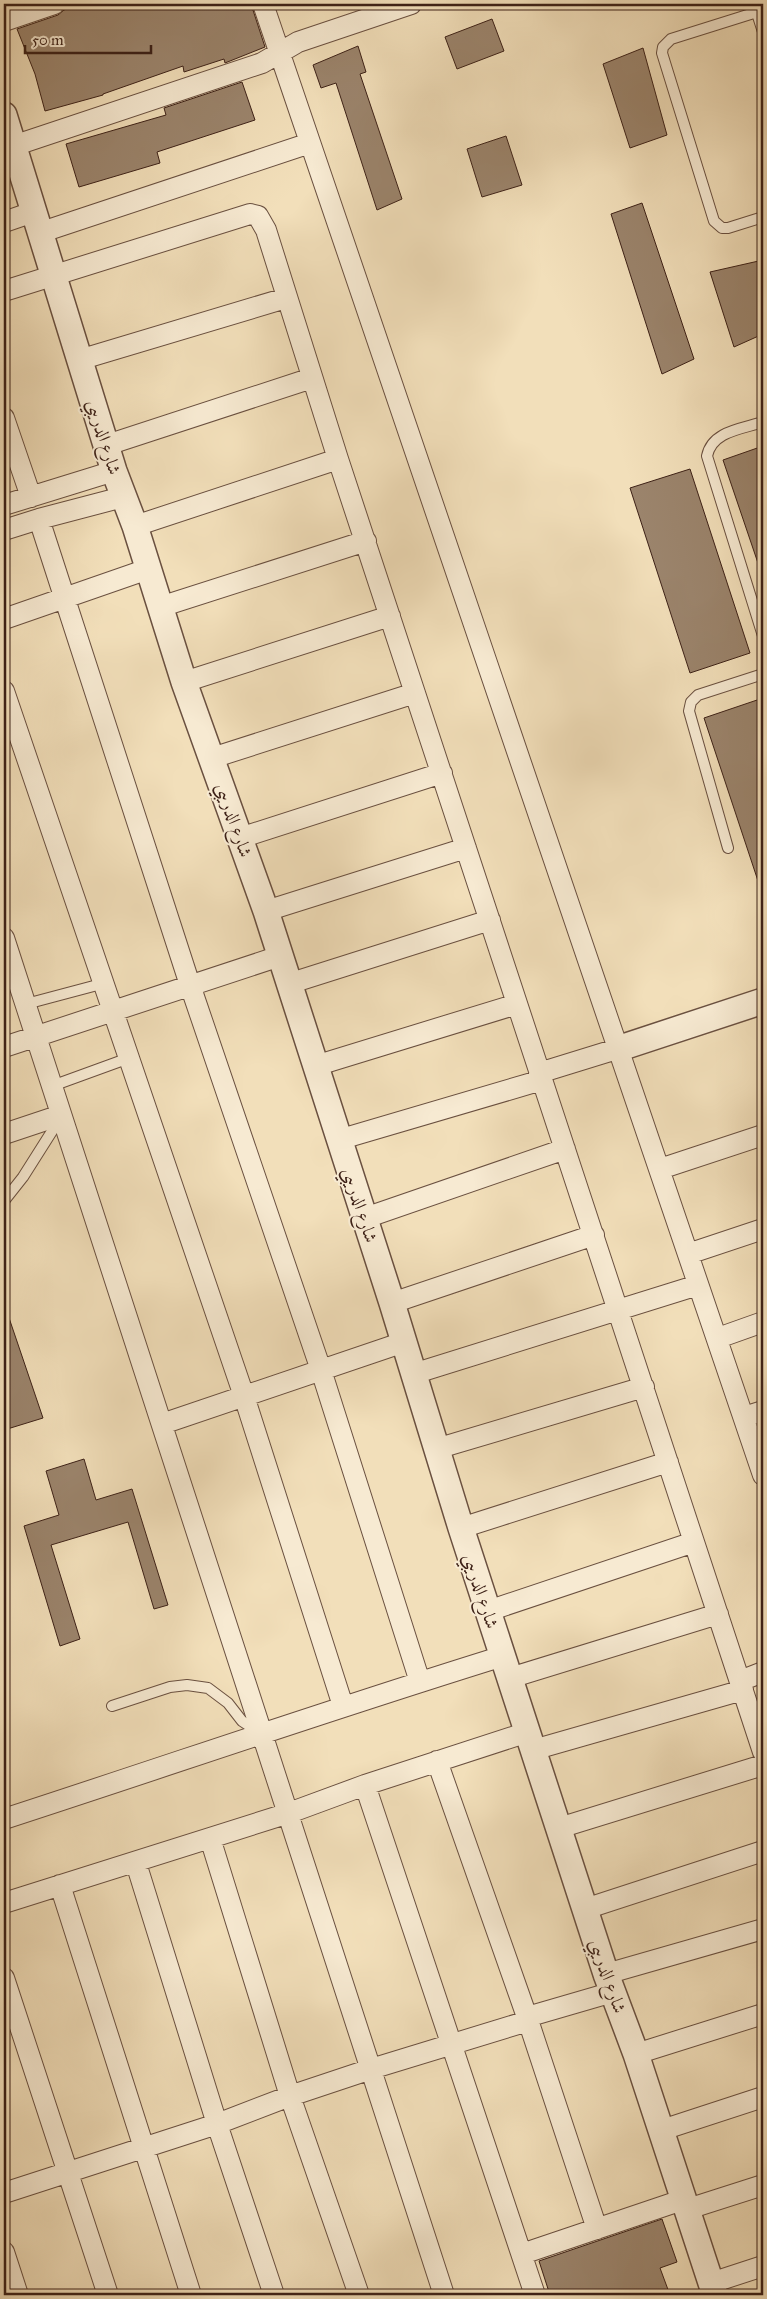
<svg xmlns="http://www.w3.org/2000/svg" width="767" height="2299" font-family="'IM FELL Great Primer',Amiri,serif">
<rect width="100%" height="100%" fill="#f2dfba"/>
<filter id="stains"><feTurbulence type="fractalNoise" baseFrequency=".004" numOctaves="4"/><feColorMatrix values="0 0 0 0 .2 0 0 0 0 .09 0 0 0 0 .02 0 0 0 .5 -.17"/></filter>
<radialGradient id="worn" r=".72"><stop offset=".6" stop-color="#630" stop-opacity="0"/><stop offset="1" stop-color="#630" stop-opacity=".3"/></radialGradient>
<!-- building -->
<path fill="#9b846c" stroke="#3d2117" d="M91,4H251L265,47L225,63L224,59L184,72L183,66L103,94V95L45,111L35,74L17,29L58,15L64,10L76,6Z
M492,19L504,51L457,69L445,37Z
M358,46L366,72L360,74L402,199L377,210L336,83L321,88L313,65Z
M643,48L667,135L630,148L603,64Z
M242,82L255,120L157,152L160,163L79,187L66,144L166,115L164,108Z
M506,136L522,185L482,197L467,149Z
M642,203L694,359L662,374L611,214Z
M763,260V334L734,347L710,272Z
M763,446V571L761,572L723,460Z
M690,469L750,653L690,673L630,488Z
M763,698V890H761L704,718Z
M6,1309L43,1418L4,1430V1310Z
M84,1459L96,1500L132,1489L168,1605L154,1609L128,1522L51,1545L80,1639L60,1646L24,1526L59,1515L46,1471Z
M662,2219L677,2262L660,2268L670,2295H550L539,2261Z"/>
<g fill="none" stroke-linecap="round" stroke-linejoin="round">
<!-- service casing -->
<g stroke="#6a5040" stroke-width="12">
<path id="service" d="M754,4L763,32
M757,12L671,39L663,47L662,53L714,221L722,228H728L763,217
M763,422C742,429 712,431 707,456L763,636
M728,848L689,711L691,702L698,695L763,674
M26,1004L105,983
M52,1086L129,1058
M4,1201L23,1177L61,1117
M112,1706L170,1687L187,1685L208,1688L228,1703L242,1721L260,1733"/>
</g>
<!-- minor casing -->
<g stroke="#6a5040" stroke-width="22">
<path id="minor" d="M263,4L763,1475
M4,21L54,4
M13,146L262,63L298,42L411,4
M4,222L33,212
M39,233L310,143
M4,291L250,214L258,216L266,230L338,459L763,1752
M79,360L286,298
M4,418L31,497
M107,445L312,378
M4,505L114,471
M39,519L190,985L321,1370L420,1682
M135,526L338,459
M4,530L39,519L123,497
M160,607L366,541
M4,619L148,569
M184,682L390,616
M4,691L244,1396L343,1706
M212,758L415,693
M240,838L442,773
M266,911L466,848
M4,938L444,2295
M288,984L490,920
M4,1047L280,956
M315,1066L517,1004
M539,1073L620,1048
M4,1134L61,1115
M338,1140L542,1080
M660,1169L763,1135
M365,1218L565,1149
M688,1254L763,1229
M392,1303L594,1235
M718,1338L763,1322
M413,1374L698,1285
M744,1417L763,1411
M162,1424L404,1342
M436,1449L644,1387
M461,1528L668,1462
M488,1611L694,1542
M510,1678L718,1614
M740,1681L763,1672
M533,1750L743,1690
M437,1761L527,2017L597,2229
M365,1785L535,2295
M4,1819C170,1765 335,1708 503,1656
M559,1828L763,1765
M210,1838L290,2096L359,2295
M136,1863L217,2124L274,2295
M60,1885L191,2295
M4,1903L289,1813L365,1785L528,1732
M585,1909L763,1851
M606,1974L763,1929
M4,1978L108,2295
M527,2017L613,1992
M636,2054L763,2014
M662,2130L763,2097
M4,2193L217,2124L290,2096L371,2069L528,2021
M688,2209L763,2185
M4,2252L18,2295
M522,2254L685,2199
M711,2283L763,2266"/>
</g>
<!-- tertiary casing -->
<g stroke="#6a5040" stroke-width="28">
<path id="tertiary" d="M4,115L114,471L135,526L184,682L266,911L392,1303L461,1528L606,1974L636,2054L715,2295
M620,1048L763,1001"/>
</g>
<!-- service -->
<use href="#service" stroke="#f7ead2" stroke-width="10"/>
<!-- minor -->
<use href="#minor" stroke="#f7ead2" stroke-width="20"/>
<!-- tertiary -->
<use href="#tertiary" stroke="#f7ead2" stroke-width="25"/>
</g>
<g text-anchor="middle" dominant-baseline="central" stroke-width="4" stroke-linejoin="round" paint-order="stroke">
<!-- street labels -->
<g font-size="18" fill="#3d2117" stroke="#f7ead2">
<text transform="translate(104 437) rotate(73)">شارع الدريبي</text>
<text transform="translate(234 820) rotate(71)">شارع الدريبي</text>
<text transform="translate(360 1205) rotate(72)">شارع الدريبي</text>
<text transform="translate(481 1591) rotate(72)">شارع الدريبي</text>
<text transform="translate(608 1976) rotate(71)">شارع الدريبي</text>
</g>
</g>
<!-- margin -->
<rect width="767" height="2299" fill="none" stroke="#f2dfba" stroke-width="20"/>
<rect x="5" y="5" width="757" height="2289" fill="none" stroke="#3d2117" stroke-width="2.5"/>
<rect x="10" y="10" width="747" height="2279" fill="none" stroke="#3d2117"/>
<!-- scale -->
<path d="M25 45v8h126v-8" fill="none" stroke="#3d2117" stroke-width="2.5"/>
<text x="32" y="45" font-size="15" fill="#3d2117" stroke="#f7ead2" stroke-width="4" paint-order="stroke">50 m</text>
<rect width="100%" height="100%" filter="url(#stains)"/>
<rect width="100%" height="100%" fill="url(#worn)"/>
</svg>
